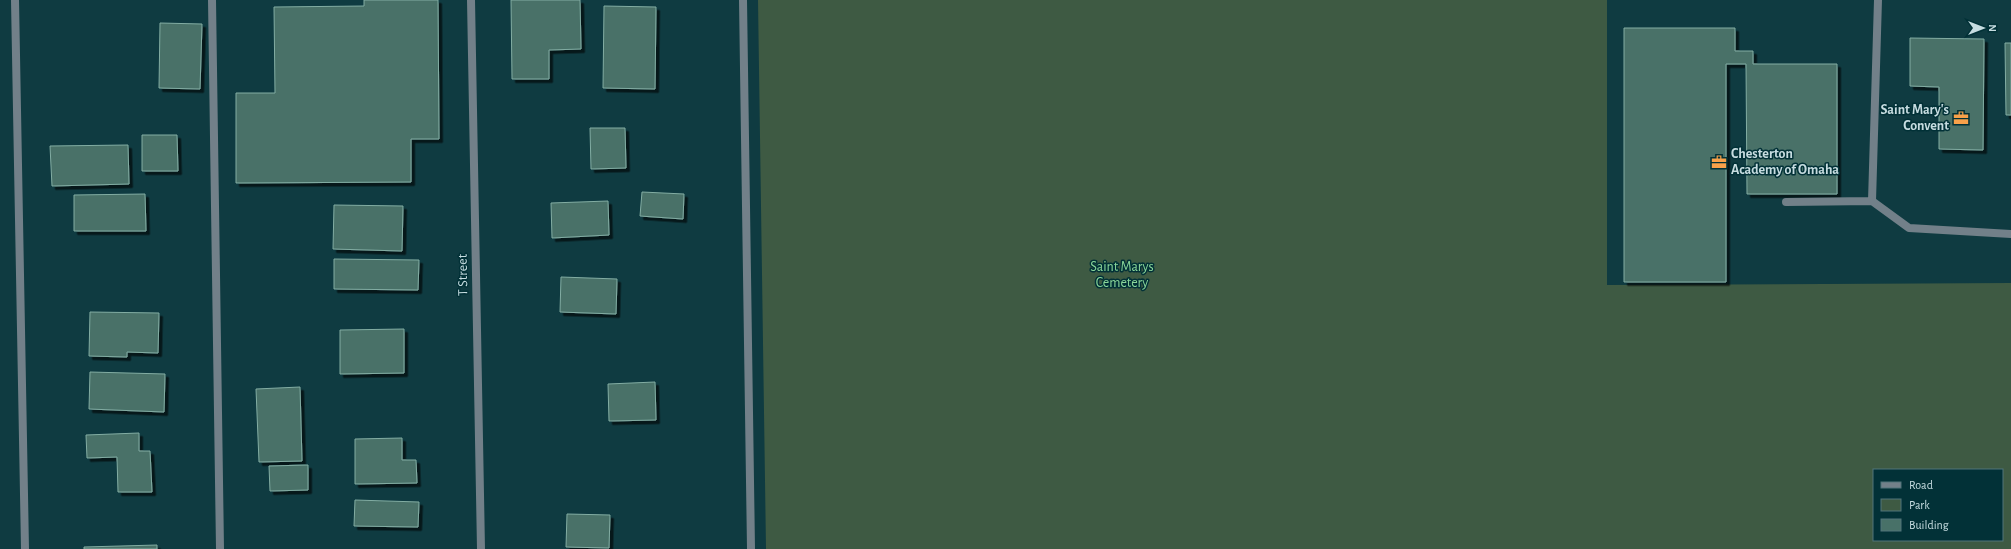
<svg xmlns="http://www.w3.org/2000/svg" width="2011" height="549" font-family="'Alegreya Sans',sans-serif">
<defs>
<filter id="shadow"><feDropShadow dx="3.5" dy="3.5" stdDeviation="0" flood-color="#0009"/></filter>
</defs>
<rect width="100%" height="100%" fill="#0f3b41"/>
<!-- green -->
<path fill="#3e5a43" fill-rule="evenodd" d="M758,0H1607V285L2011,283V549H766ZM1874,470H2002V540H1874Z"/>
<!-- building -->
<path fill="#487168" stroke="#83ada3" filter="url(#shadow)" d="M364,0H438L439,139H411V182L236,183V93H275L274,7L364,6Z
M511,0H580L581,49L549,50V79H512Z
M604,6L656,7L655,89L603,88Z
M160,23L202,24L200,89L159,88Z
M1624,28H1735V51H1753V64H1837V194H1747L1746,64H1726V282H1624Z
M1910,38L1984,39L1983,150L1939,149V87L1910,86Z
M2005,43H2011V115H2006Z
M590,128H625L626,168L591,169Z
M142,135H177L178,171H142Z
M128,145L129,184L52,186L50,146Z
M642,192L684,194L683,219L640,216Z
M145,194L146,231H74V195Z
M608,201L609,235L552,238L551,203Z
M334,205L403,206L402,251L333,249Z
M334,259L419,260L418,290L334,289Z
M561,277L617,279L616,314L560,312Z
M90,312L159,313L158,353L127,352V357L89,356Z
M404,329V373L340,374V330Z
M90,372L165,374L164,412L89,409Z
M655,382L656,420L609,421L608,384Z
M300,387L302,461L259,462L256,389Z
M139,433V451H150L152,492H118L117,457L87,458L86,435Z
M402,438V460H416L417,483L355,484V439Z
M308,465V490L270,491L269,466Z
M355,500L419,502L418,527L354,526Z
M567,514L610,515L609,548L566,547Z
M157,545V549H84V547Z"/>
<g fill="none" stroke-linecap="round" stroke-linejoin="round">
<!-- lane -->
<path stroke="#728089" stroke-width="8" d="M212,0L220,549
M743,0L751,549
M1872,201L1878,0
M1786,202L1872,201L1909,228L2011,234"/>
<!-- street -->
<path stroke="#728089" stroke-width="8" d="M15,0L25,549
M471,0L481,549"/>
</g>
<!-- icons -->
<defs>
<g id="office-bare" transform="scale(1.2)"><path d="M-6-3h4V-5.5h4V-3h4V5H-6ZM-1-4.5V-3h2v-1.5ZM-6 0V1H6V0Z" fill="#f8a14a" stroke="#023137" stroke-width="2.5" paint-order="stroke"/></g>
</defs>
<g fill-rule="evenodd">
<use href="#office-bare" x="1961" y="118"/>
<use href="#office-bare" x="1719" y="162"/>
</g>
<g text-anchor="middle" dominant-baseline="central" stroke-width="3" stroke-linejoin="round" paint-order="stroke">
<!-- poi labels -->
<g font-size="14" font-weight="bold" fill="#c6dce0" stroke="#023137" text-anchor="end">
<text x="1949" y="110">Saint Mary's<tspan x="1949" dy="16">Convent</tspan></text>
<text x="1731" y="154" text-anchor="start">Chesterton<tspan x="1731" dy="16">Academy of Omaha</tspan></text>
</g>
<!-- park labels -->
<g font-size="14" fill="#8ad699" stroke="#023137">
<text x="1122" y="267">Saint Marys<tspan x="1122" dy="16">Cemetery</tspan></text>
</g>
<!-- street labels -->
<g font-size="14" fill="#c6dce0" stroke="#023137">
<text transform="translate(463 275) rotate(-91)">T Street</text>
</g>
</g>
<!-- legend -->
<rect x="1873" y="469" width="130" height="72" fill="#023137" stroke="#50757b"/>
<rect x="1881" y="482" width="20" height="6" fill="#728089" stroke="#50757b"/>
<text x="1909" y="489" font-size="12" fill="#c6dce0">Road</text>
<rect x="1881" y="499" width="20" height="12" fill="#3e5a43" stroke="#50757b"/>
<text x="1909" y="509" font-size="12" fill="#c6dce0">Park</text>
<rect x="1881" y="519" width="20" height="12" fill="#487168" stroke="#50757b"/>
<text x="1909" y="529" font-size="12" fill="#c6dce0">Building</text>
<!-- north arrow -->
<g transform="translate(1983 28) rotate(90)" stroke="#023137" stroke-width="3" paint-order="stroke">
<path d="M0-3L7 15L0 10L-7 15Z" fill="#c6dce0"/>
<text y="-6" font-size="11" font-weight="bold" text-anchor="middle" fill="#c6dce0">N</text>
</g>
</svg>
